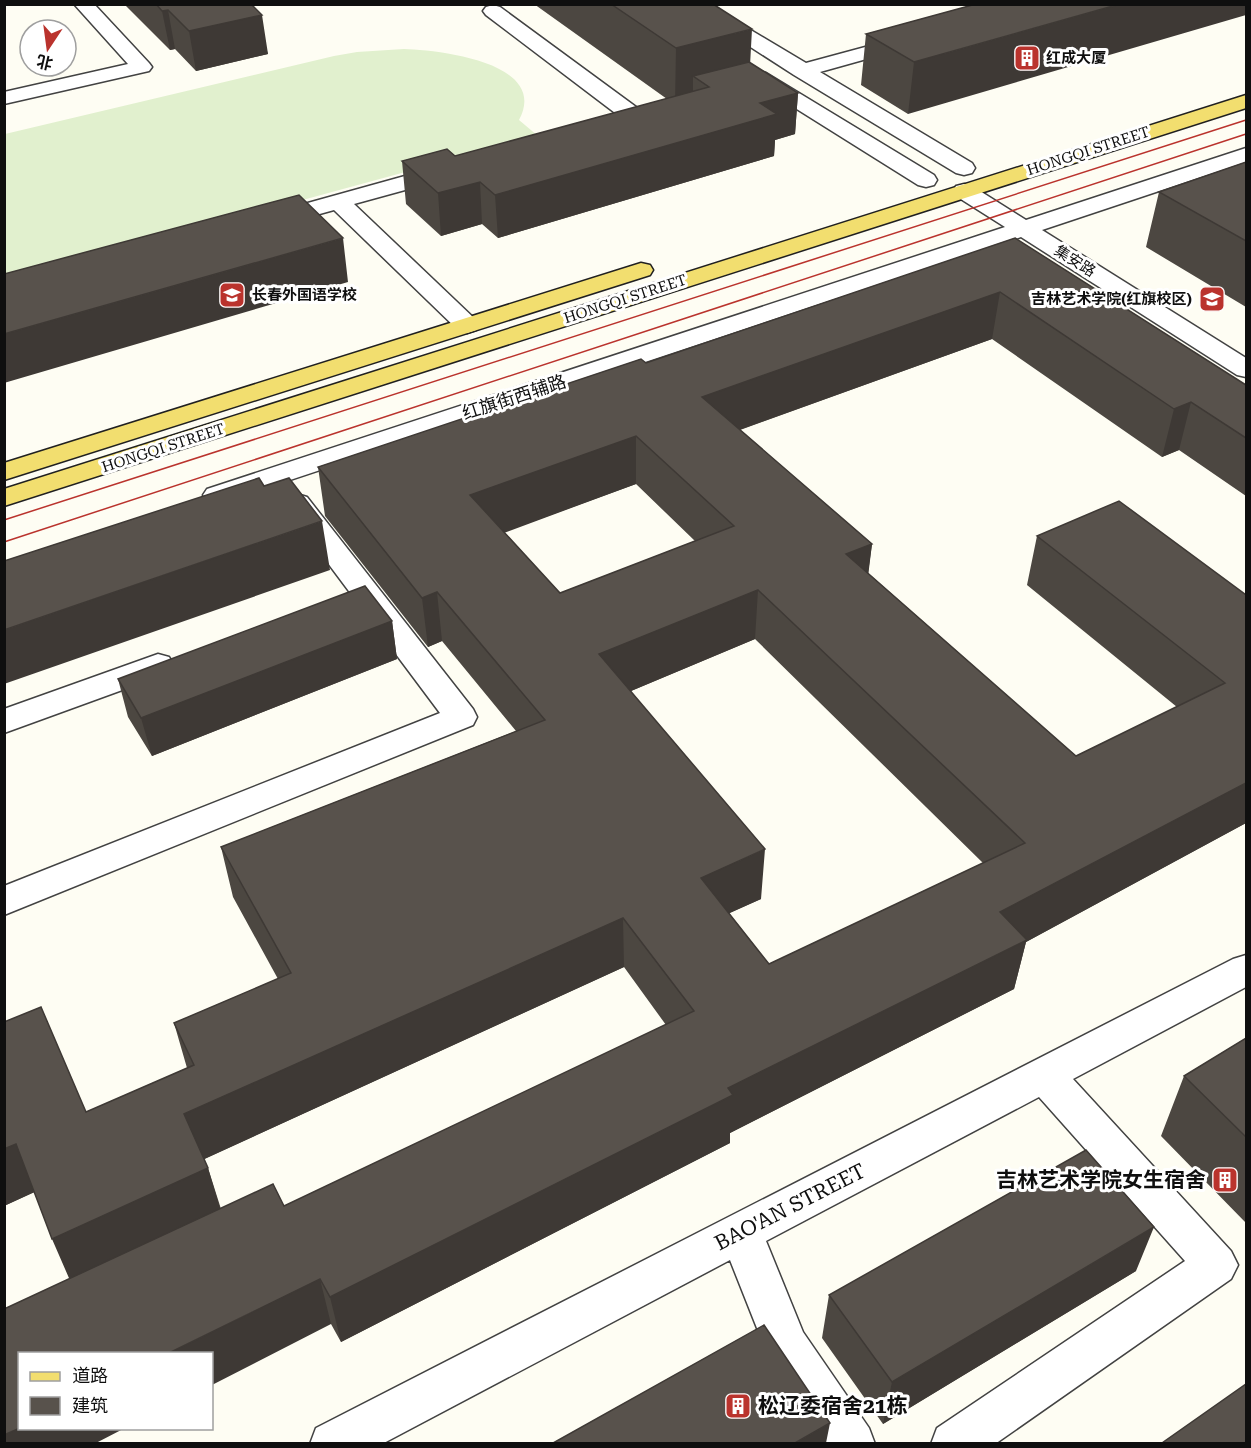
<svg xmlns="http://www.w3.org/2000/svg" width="1251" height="1448" font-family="'Roboto Serif','Noto Sans SC',serif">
<rect width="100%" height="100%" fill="#fefdf3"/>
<!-- pitch -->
<path fill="#e1f0ce" d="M404,49C438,50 550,62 519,120L538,136L5,281V134L334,56L357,52Z"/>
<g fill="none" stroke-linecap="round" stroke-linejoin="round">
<!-- minor casing -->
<g stroke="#424242" stroke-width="3">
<path id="minor" d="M74,4H94L149,63L152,67L149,71L4,104V92L128,64Z
M684,4H707L806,63L906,36L913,38L916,42L913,46L820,72L972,163L975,168L972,173L964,175L956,173L794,75Z
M493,5L500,7L647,115L650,120L647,125L639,126L631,125L486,15L483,11L486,7Z
M759,71L766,73L934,175L937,180L934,185L926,187L918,185L752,81L749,77L752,73Z
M1246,148V162L1042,230L1246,358V377L1237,375L1021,237L227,501L217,504L207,501L203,495L207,489L1005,227L956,196L953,191L956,186L964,184L972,186L1026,220Z
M448,164L456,166L459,171L456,176L354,204L476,320L480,325L476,330L467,333L458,330L334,210L269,228L261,226L257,221L261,216Z
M297,494L307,497L473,709L477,717L473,725L4,915V886L440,713L283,503L287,497Z
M158,654L169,657L174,665L169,673L4,733V709Z
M1246,955V987L1073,1079L1231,1251L1238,1265L1231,1279L995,1444H931L937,1428L1185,1261L1039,1097L766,1241L803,1332L869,1428L875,1444H824L770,1361L730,1260L382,1444H310L316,1428L1233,959Z"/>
</g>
<!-- major casing -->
<g stroke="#202020" stroke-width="3">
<path id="major" d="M1246,95V108L4,506V489Z
M641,263L650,265L653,270L650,275L4,480V463Z"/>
</g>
<!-- minor -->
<use href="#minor" fill="#fff" fill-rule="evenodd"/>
<!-- major -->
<use href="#major" fill="#f2de6f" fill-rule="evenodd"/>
<!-- tram -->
<path stroke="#ba332d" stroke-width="1.5" d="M4,520L1246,120
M4,542L1246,134"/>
</g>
<!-- wall -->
<path fill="#4c4741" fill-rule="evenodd" d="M124,4H251L268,54L196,71L175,49L170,50Z
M534,4H713L750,63L798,93L795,134L775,140L774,156L498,238L482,224L441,236L406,204L402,161L455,156L667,99Z
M976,4L908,114L861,85L866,34Z
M1246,162V307L1146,247L1159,192Z
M1015,238L1246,385V496L1179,450L1162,457L992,339L740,430L872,544L868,573L1076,756L1177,707L1027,585L1037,536L1246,595V823L1026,942L1014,989L730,1133V1143L341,1342L331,1324L70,1279L34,1192L4,1206V1022L86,1112L187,1068L174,1023L278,979L233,897L221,847L516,731L442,641L428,647L325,516L318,467L646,363ZM636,484L695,541L560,593L504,532ZM755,639L983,863L769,964L729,913L761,899L631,691ZM624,967L666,1025L284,1206L221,1209L208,1168L204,1159Z
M392,621L397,659L152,756L128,717L118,679Z
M1246,1038V1223L1161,1136L1184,1076Z
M1136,1271L883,1424L822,1338L829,1295Z"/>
<!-- shaded-wall -->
<path fill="#3e3935" d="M1120,4H1246V15L908,114L914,62Z
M168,10L175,49L170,50L162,11Z
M262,15L268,54L196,71L189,31Z
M752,29L749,84L693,76V100L675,105L676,48Z
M798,93L795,134L775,140L774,156L498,238L495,195L760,103Z
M480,182L482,224L441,236L438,193Z
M343,238L348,282L4,383V334Z
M1000,292L992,339L700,444L702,397Z
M1191,402L1179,450L1162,457L1174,409Z
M636,436V484L474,544L470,495Z
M322,521L330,570L4,684V630Z
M872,544L866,593L846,554Z
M758,590L755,639L600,704L599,654Z
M437,592L442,641L428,647L422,598Z
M392,621L397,659L152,756L141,718Z
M1246,783V823L1026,942L1014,989L730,1133V1143L341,1342L330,1297L728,1088L1000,912Z
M765,849L761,899L699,927L701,878Z
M623,918L624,967L198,1162L184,1114Z
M16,1144L37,1191L4,1206V1149Z
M208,1168L222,1215L72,1285L52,1239Z
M1154,1227L1136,1271L883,1424L892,1382Z
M320,1279L331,1324L212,1385V1353H169Z
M830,1423L826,1443H795Z
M20,1428H125L96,1443H4V1435Z"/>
<!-- building -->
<path fill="#58524c" stroke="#3e3935" stroke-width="1.5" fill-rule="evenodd" d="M156,4H251L262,15L189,31L168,10L162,11Z
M611,4H713L752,29L676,48Z
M976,4H1120L914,62L866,34Z
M749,62L798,93L760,103L777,114L495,195L480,182L438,193L402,161L447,149L455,156L709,87L693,76Z
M1246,162V241L1159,192Z
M299,195L343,238L4,334V274Z
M1015,238L1246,385V438L1191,402L1174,409L1000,292L702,397L872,544L846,554L1076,756L1225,683L1037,536L1119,501L1246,595V783L1000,912L1027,940L728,1088L733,1095L330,1297L320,1279L169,1353H20V1428L4,1435V1309L273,1184L284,1206L694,1011L623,918L184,1114L208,1168L52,1239L16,1144L4,1149V1022L41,1007L86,1112L194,1065L174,1023L291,973L221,847L545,720L437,592L422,598L318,467L641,359L646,363ZM636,436L734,526L560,593L470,495ZM758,590L1025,843L769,964L701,878L765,849L599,654Z
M259,478L264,486L289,478L322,521L4,630V561Z
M365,586L392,621L141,718L118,679Z
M1246,1038V1137L1184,1076Z
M1086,1150L1154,1227L892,1382L829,1295Z
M764,1325L830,1423L795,1443H553Z
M1246,1384V1443H1162Z"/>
<!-- icons -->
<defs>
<g id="building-square" transform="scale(1.35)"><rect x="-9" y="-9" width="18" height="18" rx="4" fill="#ba332d" stroke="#fff"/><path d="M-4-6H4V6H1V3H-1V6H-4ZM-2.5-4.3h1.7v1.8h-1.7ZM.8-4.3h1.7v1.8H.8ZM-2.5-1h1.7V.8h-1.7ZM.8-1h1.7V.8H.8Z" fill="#fff"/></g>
<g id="school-square" transform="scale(1.35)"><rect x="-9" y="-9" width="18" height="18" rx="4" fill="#ba332d" stroke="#fff"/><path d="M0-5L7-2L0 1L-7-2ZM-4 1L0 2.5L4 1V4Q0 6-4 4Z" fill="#fff"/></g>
<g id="university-square" transform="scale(1.35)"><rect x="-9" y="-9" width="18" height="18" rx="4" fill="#ba332d" stroke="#fff"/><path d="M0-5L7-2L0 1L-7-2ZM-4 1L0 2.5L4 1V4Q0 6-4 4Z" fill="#fff"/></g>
</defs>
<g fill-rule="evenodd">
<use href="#building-square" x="1027" y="58"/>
<use href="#school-square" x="232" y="295"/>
<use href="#university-square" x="1212" y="299"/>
<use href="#building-square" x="1225" y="1180"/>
<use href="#building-square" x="738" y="1406"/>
</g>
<g text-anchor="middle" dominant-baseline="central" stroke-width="6" stroke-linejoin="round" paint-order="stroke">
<!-- far-poi labels -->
<g font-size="15" font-weight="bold" fill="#0f0f0f" stroke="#fff" text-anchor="start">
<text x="1046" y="58">红成大厦</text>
<text x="252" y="295">长春外国语学校</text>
<text x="1192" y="299" text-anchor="end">吉林艺术学院(红旗校区)</text>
</g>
<!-- far-street labels -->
<g font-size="15" fill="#0f0f0f" stroke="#fff">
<text transform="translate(1088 151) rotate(-18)">HONGQI STREET</text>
<text transform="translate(1075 261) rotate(32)">集安路</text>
<text transform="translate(625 299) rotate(-18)">HONGQI STREET</text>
<text transform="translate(163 448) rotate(-18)">HONGQI STREET</text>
</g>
<!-- street labels -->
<g font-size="18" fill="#0f0f0f" stroke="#fff">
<text transform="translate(514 397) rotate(-18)">红旗街西辅路</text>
</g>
<!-- near-poi labels -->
<g font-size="21" font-weight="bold" fill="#0f0f0f" stroke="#fff" text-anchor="end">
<text x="1206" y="1180">吉林艺术学院女生宿舍</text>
<text x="758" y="1406" text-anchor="start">松辽委宿舍21栋</text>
</g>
<!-- near-street labels -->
<g font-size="21" fill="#0f0f0f" stroke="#fff">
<text transform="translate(790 1207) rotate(-27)">BAO'AN STREET</text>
</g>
</g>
<!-- border -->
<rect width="1251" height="1448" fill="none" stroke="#0f0f0f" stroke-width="12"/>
<!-- legend -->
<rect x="18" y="1352" width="195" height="78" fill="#ffffff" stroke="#9f9f9f" stroke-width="1.5"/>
<rect x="30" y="1372" width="30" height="9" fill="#f2de6f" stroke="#9f9f9f" stroke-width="1.5"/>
<text x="72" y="1382" font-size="18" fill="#0f0f0f">道路</text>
<rect x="30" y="1397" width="30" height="18" fill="#58524c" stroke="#9f9f9f" stroke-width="1.5"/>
<text x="72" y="1412" font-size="18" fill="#0f0f0f">建筑</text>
<!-- north arrow -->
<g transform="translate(48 48) rotate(193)"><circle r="28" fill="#ffffff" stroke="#9f9f9f" stroke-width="1.5"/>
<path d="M0-4.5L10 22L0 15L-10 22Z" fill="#ba332d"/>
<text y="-9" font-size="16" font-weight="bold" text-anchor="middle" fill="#0f0f0f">北</text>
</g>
</svg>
